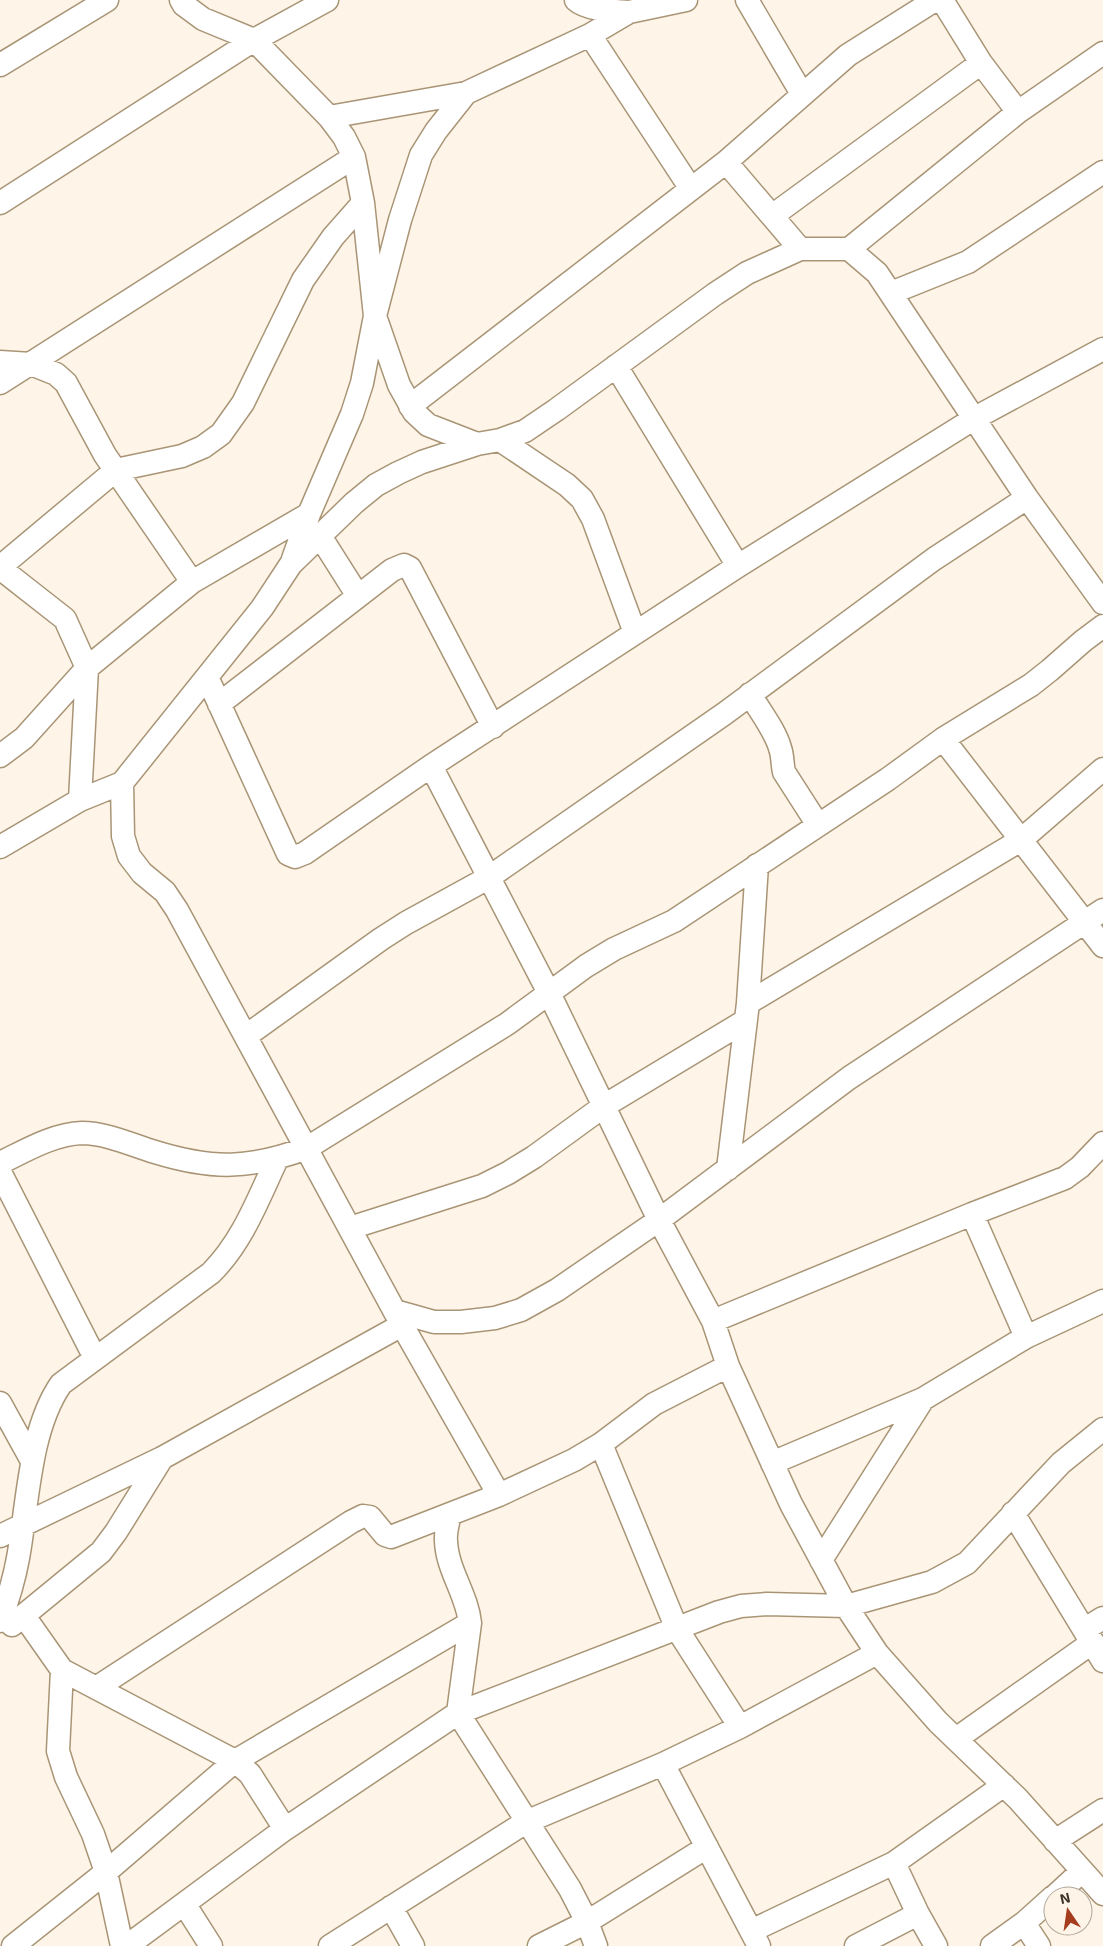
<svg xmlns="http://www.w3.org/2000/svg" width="1103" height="1946" font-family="'Exo 2',sans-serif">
<rect width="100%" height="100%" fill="#fef4e7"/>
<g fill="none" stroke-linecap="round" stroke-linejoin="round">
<!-- minor casing -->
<g stroke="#a99576" stroke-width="25">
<path id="minor" d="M181,0L184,5L203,19L254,40L329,117L344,137L354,157L363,203L375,316L399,385L414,412L428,425L477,444
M576,0C587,10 615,11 629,12
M747,0L802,94
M942,0L981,63L1018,112
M590,35L691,189
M0,65L107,0
M329,117L466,93L590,35L629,12L686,0
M726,162L800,249
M0,203L254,40L327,0
M772,216L981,63
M849,249L1018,112L1103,53
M891,293L968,262L1103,172
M0,362L31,364L56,374L66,383L105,455L192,582
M616,366L738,566
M0,383L354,157
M410,406L726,162L848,55L935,0
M500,440L567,485L582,499L593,519L635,633
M320,536L358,596
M293,559L309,514L352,414L362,383L375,316L400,220L421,155L436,131L466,93
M0,567L116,470L182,456L203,447L221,434L243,403L303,280L333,237L363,203
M0,568L65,619L87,668L80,800
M207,677L288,854L295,857L305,853L431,766L738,566L975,418L1103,349
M750,694C759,710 775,730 780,748C783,756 782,764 784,772L818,825
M219,704L392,570L404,565L410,568L493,727
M943,739L1103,946
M0,756L24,738L87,668L192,582L309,514
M431,766L549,993L659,1220L713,1321L728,1366L791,1504L846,1606L877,1653L938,1722L1018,1799L1103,1894
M122,783L123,836L129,856L142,873L165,892L177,910L402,1325L499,1495
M0,847L80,800L122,783L262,608L291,564L354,503L376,485L398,473L422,462L477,444L500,440L525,431L556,410L715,294L747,273L800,249H849L877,273L1027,498L1103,603
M748,1003L1021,840L1103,769
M246,1036L381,939L406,923L488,878L724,714L934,559L1027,498
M0,1163C25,1151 53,1134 82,1133C106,1133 132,1145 155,1152C213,1170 250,1169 307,1148L507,1024L586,966L614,949L674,921L888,779L943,739L1031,685L1050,670L1083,641L1103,626
M728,1169L748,1003L757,865
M0,1172L95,1358
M972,1214L1026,1337
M350,1228L482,1186L508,1173L534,1157L604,1106L745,1021
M395,1311L434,1322H461L495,1318L521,1310L557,1290L659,1220L849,1078L1103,910
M713,1321L972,1214L1065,1178L1080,1167L1103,1143
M0,1403L32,1461
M601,1444L677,1629L740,1727
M772,1463L923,1399L1026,1337L1103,1301
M1013,1513L1103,1661
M450,1514C448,1523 445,1533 446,1541C447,1570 467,1594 470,1623L458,1713L570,1889L587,1922L596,1946
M0,1536L162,1458L402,1325
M821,1560L923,1399
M24,1616L62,1670L235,1761L250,1774L285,1829
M0,1621C8,1600 14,1580 18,1558C28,1504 29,1430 61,1384L211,1273C243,1241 258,1199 277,1159
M12,1625L101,1552L116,1532L162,1458
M1085,1629L1103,1618
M62,1670L58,1751L66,1777L93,1834L106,1872L122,1946
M96,1688L351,1522L363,1516L370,1517L385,1535L391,1537L499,1495L574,1460L601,1444L654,1404L728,1366
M956,1739L1093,1642
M663,1764L759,1946
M1055,1841L1103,1810
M894,1863L918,1914L936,1946
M1055,1896L1082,1871
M185,1905L211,1946
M391,1907L413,1946
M1024,1923L1039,1946
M751,1931L894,1863L1004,1785
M13,1946L106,1872L235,1761L470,1623
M127,1946L285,1829L458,1713L719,1612L741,1606L767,1604L846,1606L932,1582L967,1563L1061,1463L1103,1429
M330,1946L526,1822L663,1764L740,1727L877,1653
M539,1946L587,1922L707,1847
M856,1946L918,1914
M992,1946L1024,1923L1053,1897"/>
</g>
<!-- minor -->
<use href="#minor" stroke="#fff" stroke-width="22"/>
</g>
<!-- north arrow -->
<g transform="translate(1068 1911) rotate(347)"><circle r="24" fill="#fef4e7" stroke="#b0a79a"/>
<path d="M0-4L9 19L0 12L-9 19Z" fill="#a43c1d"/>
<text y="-8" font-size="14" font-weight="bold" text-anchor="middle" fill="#3c3326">N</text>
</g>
</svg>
